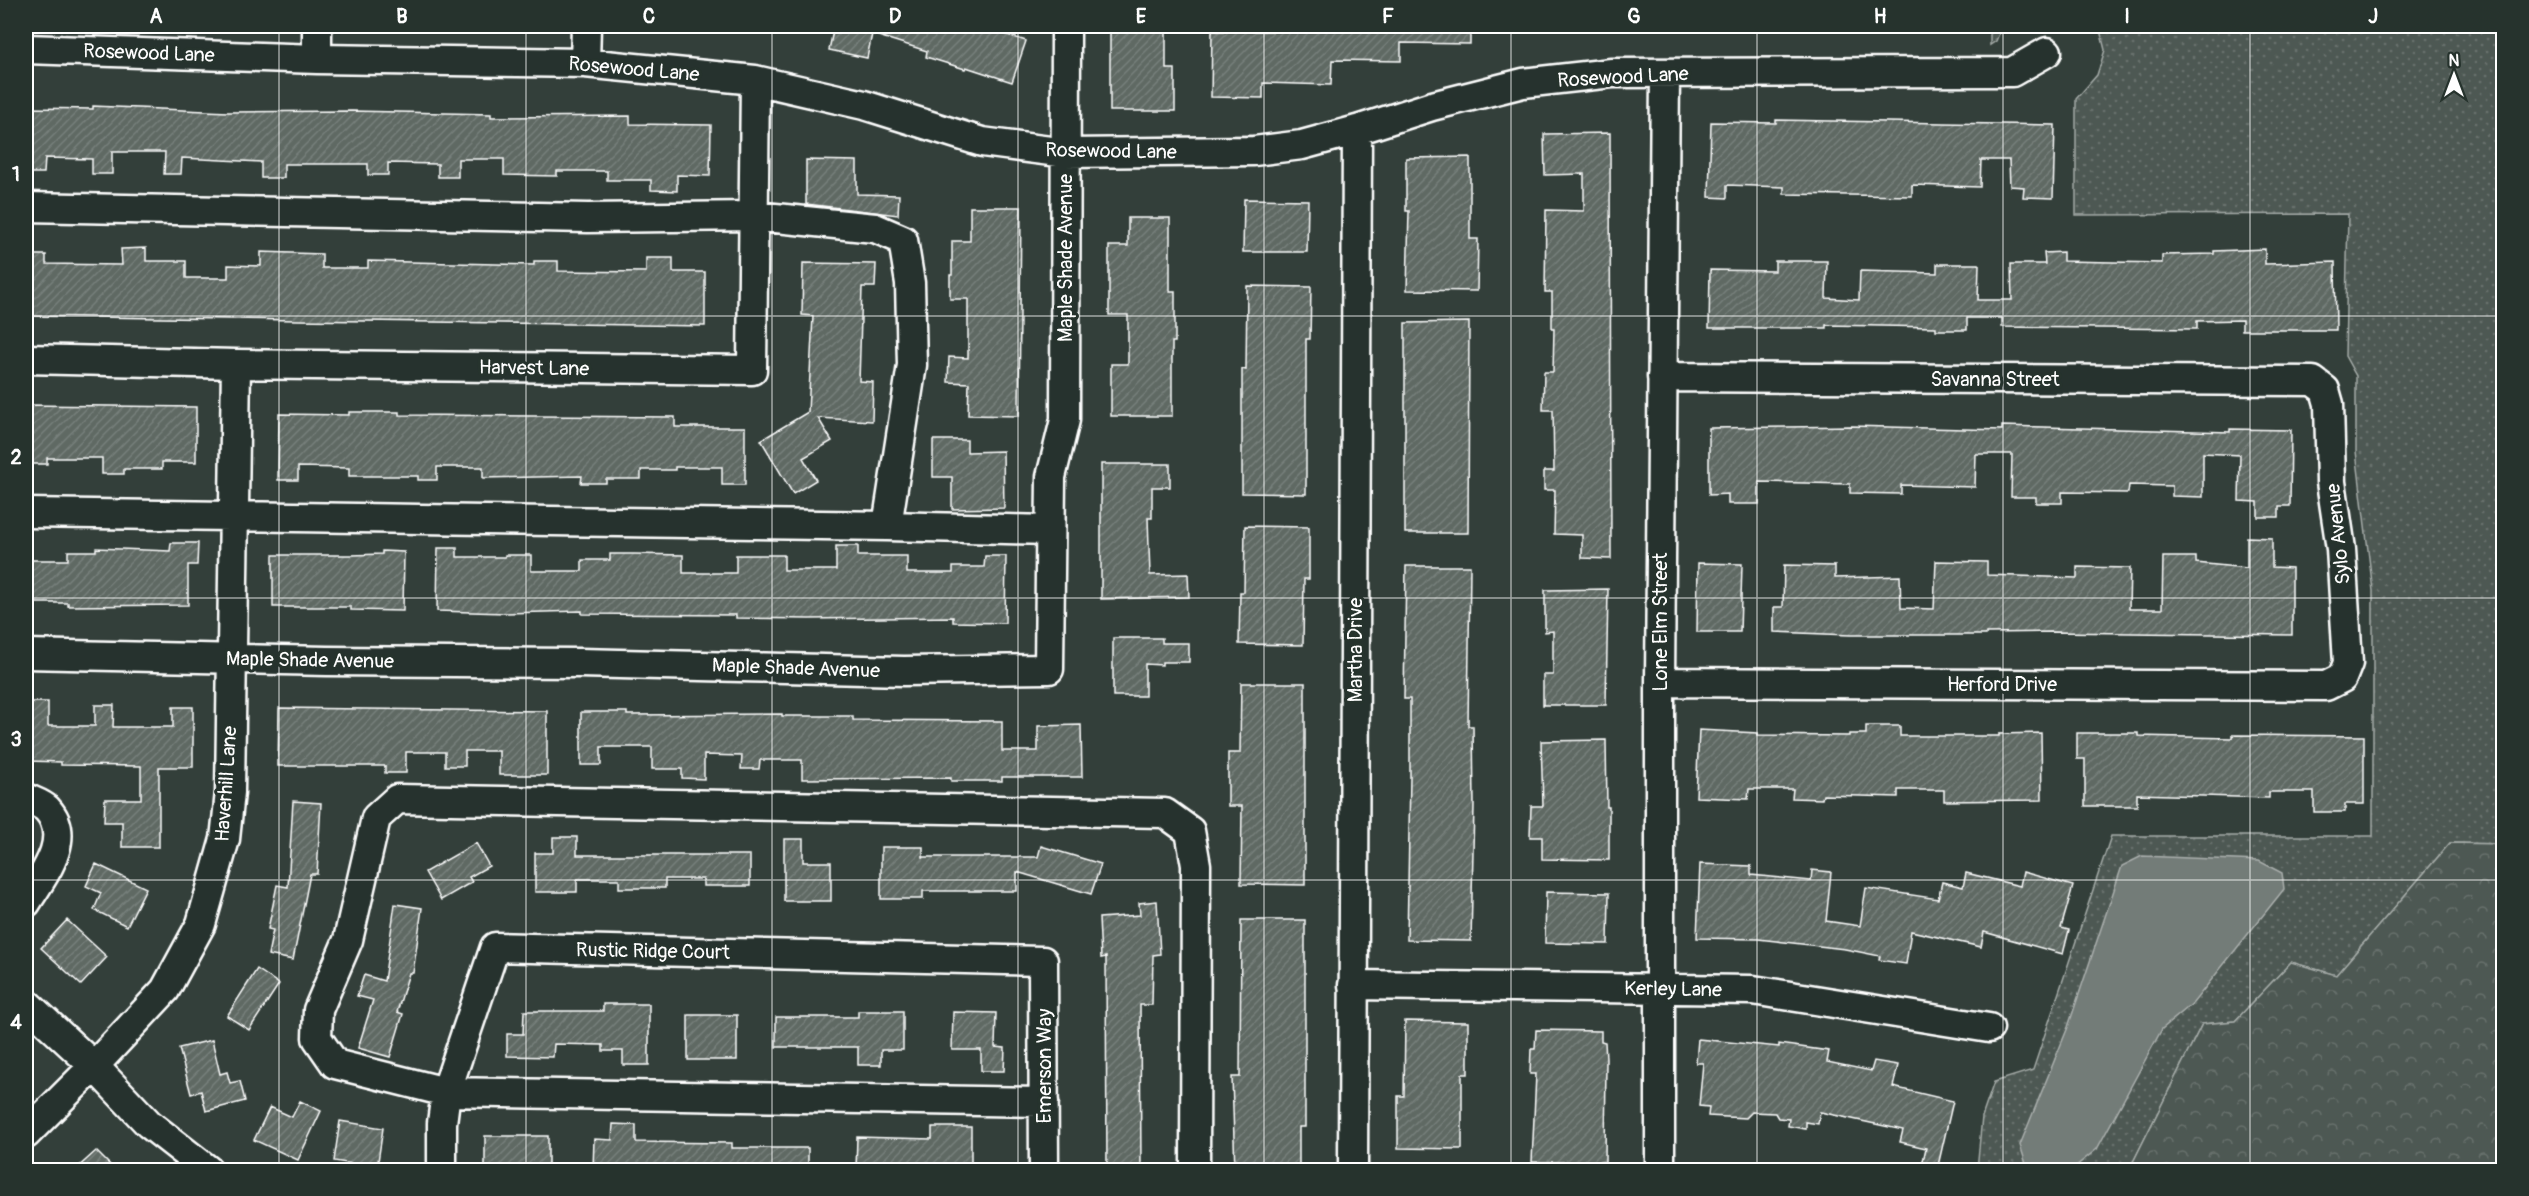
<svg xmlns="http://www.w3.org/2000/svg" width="2529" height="1196" font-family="Pangolin,sans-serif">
<defs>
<pattern id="grass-dots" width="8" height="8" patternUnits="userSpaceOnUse" patternTransform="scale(1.5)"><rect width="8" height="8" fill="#4d5853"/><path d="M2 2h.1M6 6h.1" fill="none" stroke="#68716d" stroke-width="1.8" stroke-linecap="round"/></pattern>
<pattern id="forest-crowns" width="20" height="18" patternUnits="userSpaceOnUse" patternTransform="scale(1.5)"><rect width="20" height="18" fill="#4d5853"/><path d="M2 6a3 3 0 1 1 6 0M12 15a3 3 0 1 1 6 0" fill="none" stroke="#68716d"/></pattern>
<pattern id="building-hatch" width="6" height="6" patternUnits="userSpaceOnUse" patternTransform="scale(1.5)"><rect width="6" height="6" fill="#5f6964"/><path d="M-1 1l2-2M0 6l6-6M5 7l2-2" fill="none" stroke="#77807b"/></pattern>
</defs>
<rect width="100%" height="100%" fill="#333f3a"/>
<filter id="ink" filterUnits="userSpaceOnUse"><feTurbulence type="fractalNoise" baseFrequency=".0167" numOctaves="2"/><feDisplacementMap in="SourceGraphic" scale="12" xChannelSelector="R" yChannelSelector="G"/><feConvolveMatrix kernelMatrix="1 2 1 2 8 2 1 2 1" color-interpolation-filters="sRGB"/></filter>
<g filter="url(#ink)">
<!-- grass -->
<path fill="url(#grass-dots)" stroke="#a6aca9" stroke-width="1.5" d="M1990,26H2002L1996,41L1990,45Z
M2099,26H2503V844L2450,843L2336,975L2291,962L2235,1021L2202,1024L2129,1170H1977L1982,1117L1994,1082L2033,1070L2111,836H2373V591L2356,451V376L2345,356L2348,214L2076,215V99L2097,75L2105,50Z"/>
<!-- forest -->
<path fill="url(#forest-crowns)" stroke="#a6aca9" stroke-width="1.5" d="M2450,843L2503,844V1170H2129L2202,1024L2235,1021L2291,962L2336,975Z"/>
<!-- water -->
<path fill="#737b78" stroke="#abb0ae" stroke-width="1.5" d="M2142,856L2259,861L2282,873L2284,889L2193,1003L2162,1029L2097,1149L2076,1166L2062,1170H2042L2026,1164L2020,1145L2068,1027L2122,866Z"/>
<!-- building -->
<path fill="url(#building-hatch)" stroke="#fff" stroke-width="1.5" d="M834,26H980L1026,41L1012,82L966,67L965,69L926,57L927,51L872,34L867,58L829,50Z
M1110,26H1166V69H1175V111H1110Z
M1282,26H1470V44L1401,43V61L1332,60L1331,85L1263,83V98L1211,97L1212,31H1282Z
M93,106L228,112L352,111L491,114V117L630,116V124L711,125L710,176L677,175V191L651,190V180H607V171H557V176L504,175V159H458V177H438V164L388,163V175H368V164H284V178H261V162L182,158L181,174H164L165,152H112V174H92V159L45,158L44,173H27V108L93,109Z
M1776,120L2055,125L2053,198L2023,197L2024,187L2010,186L2009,160H1981L1980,187L1912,185V196L1784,194V187L1727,185V198L1709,197L1711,122L1776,123Z
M1610,133L1611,559L1582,558V535L1554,534L1555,490H1544V471H1554L1553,410H1543L1544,372H1553L1554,329H1552V292H1545L1546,210L1584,211V174L1545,175L1544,134Z
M1470,157V239H1478L1477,291L1407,290L1409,211H1406V158Z
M806,160L857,161V194L899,195L898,215L806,204Z
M1244,199L1308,200L1307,252H1243Z
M970,207H1021L1019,416L968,415L969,383L948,382L949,357L968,358V299H950V275H952V241H970Z
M1128,218H1170V291H1175V342H1172V416H1111V364H1128V315H1109V246H1128Z
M146,248V261H186V278H228V265L261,266V252L322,254V268H368V261L534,265V261H558V271L646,272V258H673V272H705V326L26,316V255H46V264L122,265L121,249Z
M2265,249V264L2335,262L2336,330H2242V320L2197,321V329L2002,327V318H1967V330H1936V327L1826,325V328H1709L1710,270L1775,271V261H1827L1826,298L1859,300L1860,271L1937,273V264H1979L1978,300H2012L2011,264H2045L2044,253L2063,252V261L2162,263V255L2214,254V251Z
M803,263L876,264L875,287H862L859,381L873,382L872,421L818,418L832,441L803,458L816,480L793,494L761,440L808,412L813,316L802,315Z
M1247,286L1311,287L1310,339H1306V494L1242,493V369L1246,370Z
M1469,322L1468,533H1405V323Z
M26,405L196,407V462H162V469H124V474H102V458H47V464H26Z
M349,412H399V415L675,417V427H745V485H722V467H675V470H641V479H606V483H581L582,476L483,478V467H437V480H418V476H349V468L298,467V480H278L279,414L349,415Z
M1851,426L2002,430V426L2230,432V429L2291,430L2290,506H2279V517H2258V502L2239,501L2240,455L2203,453V497L2172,496V486L2129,485L2128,493L2062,492V503H2036V497H2011L2012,454H1976L1975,487L1901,485V494L1850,493V484L1759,482V504H1728V494L1709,495V428Z
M933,440H967V452L1003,451L1004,508L952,509V477H933Z
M1101,464H1170V487H1152V518H1148L1150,575L1188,574L1189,597L1101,599Z
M1245,526L1309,527V579H1304L1303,645L1239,644L1240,592H1244Z
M2247,537L2272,538V567L2292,568V635L2051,632L1986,633V635H1850L1774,632V607H1783L1784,565L1835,566V578L1900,576L1901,608L1934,609L1936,561L1987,562V575L2077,578V567L2130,568L2129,609H2162L2163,557H2196V563L2247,568Z
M171,543H198L197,565H188V605L68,606V603H26V560H68V551H96V548L170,551Z
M836,546H858V556H907V573H953V567H984L985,556H1006L1005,623L953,622V617L809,619L736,618V615L582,614V611L506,613L437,611L438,548H457V557H505V555H531V571H582V560H610V554H634L683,555V573H736V555H784V570H836Z
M382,551L404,552L403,611L351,610V607H273V555H352L382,554Z
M1698,563L1742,564L1740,632H1697Z
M1406,566H1470L1468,726H1473L1474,805L1471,941L1407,940L1410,777V699H1404Z
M1608,589L1606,705H1543V675H1553V631L1545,632V590Z
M1113,638H1162V643H1189V662H1162V665L1145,664V696H1113Z
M1241,683H1305V885L1241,884L1242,806H1228V753H1240Z
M26,702H48V726H95V705H114L113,727H173V707H193V767H159V847H122V822H104L105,799H141V766L61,765V762L28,761Z
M279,708L547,711V775H499V751H465V766H445V752H406V773H385V766H278Z
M581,712H627V715L782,714V716H853V720L1002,721V751H1038V726L1081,725L1082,777H1002V781H951V778L802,779V760H760L759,769H741L742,756L704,755V779L682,778V769H652V747H601V765H581Z
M1866,726H1900V736H1999V734L2041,733L2042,800L1944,801V790H1898V797L1823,795L1822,799L1792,798L1793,789H1749L1748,799L1696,797L1699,730L1758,733V735L1849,736V734H1866Z
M2077,733H2138V736L2232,738V735L2364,736V804H2345V812H2314V792H2269V798L2137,794V806H2085V759H2077Z
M1606,740L1607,807H1609V860L1542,859V837H1530L1531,806H1543L1541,741Z
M293,801L321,803L317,874H310L293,960L268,955L273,930L268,929L277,885L288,887Z
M553,837H577V855H750V886H703V879H665V888H619V879H577V892H535V853H553Z
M784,839H803V862H831V901H784Z
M476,843L489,866L469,877L472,882L441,900L425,872Z
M1041,846L1101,864L1091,894L1017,872V891H923V899H881V847H923V857H1038Z
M96,864L146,888L127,926L94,910L101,893L86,886Z
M1700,864L1751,866V875L1811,881L1812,870L1831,872L1826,921L1860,926L1866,888L1938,899L1942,882L1963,887L1966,873L2020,886L2023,872L2073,886L2061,928L2069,930L2063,954L1984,932L1981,947L1911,931L1906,964L1879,960L1880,956L1845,949L1758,939L1697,938Z
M1546,892L1609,893L1608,944L1545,943Z
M1157,901L1160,954L1153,955L1152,1005H1140L1141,1170H1107L1106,957L1101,958L1099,918L1140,915L1139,903Z
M395,904L422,908L413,973H409L397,1012L403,1014L390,1057L358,1048L373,1000L357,996L364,975L384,981Z
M67,920L107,957L81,985L41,948Z
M1241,920H1305V1127H1299V1170H1235L1232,1077H1240Z
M257,969L279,984L249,1030L227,1016Z
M603,1004H649V1065H623V1051H603V1045L554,1044L553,1057L507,1056V1034H523L524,1011H603Z
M858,1011H903V1050H881V1065H858V1047H776V1017H858Z
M953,1012L996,1013L995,1047L1005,1048L1004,1071H981V1050H952Z
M688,1015H737V1060H688Z
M1405,1021L1468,1022V1074H1462V1149L1398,1148V1096H1404Z
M1536,1030L1601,1031V1041L1605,1042L1606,1059L1605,1162H1532L1536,1074H1530L1531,1049H1535Z
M1698,1039L1779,1047V1044L1829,1051L1827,1062L1871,1071L1874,1061L1898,1065L1893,1087L1953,1101L1937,1170H1921L1926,1148L1900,1142L1903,1130L1820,1112L1818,1124L1806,1122V1129L1788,1126L1789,1119L1778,1118L1775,1113L1752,1112L1746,1118L1708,1116L1709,1107L1699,1106L1703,1063H1696Z
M212,1040L220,1074L227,1072L230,1083L240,1081L245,1101L206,1111L201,1091L191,1094L179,1048Z
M300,1101L321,1111L298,1160L254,1140L270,1107L292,1117Z
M340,1121L383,1128L377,1168L334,1161Z
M613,1124L636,1125V1142L732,1143V1148H808V1170H593L594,1139L612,1140Z
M932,1127H971V1170H856L857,1137L932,1139Z
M485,1136H548V1170H485Z
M96,1151L115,1170H75Z"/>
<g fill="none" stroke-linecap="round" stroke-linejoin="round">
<!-- minor casing -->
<g stroke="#fff" stroke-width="33">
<path id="minor" d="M317,26V59
M26,49L317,59L585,63L755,80L864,105L982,142L1066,153L1254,151L1302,145L1357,130L1432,106L1523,83L1612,73L2012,72L2047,52
M585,63L586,26
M26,207L588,218L755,216L875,228L903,240L910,283L912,365L887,526L26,513
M26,359L236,364L752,370L755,80
M887,526L1049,530
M26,654L327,661L580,663L904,671L1049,669L1051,477L1065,420L1066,26
M1660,682L2326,686L2342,678L2348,663L2341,549L2331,482L2329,404L2325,390L2313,381L1662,377
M26,798C32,801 42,804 47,809C74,838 42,877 26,903
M1353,985L1753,990L1989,1028
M26,1003L94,1066L149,1124L208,1170
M1044,1102L446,1092L335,1064L317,1038L318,1010L348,940L376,818L397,799L1165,813L1190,831L1196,865L1195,1170
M26,1134L94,1066L165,990L201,924L225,839L230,792L236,364
M442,1170V1123L446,1092L495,947L1043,961L1044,1170
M1353,1170L1357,130
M1660,1170V682L1665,73"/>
</g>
<!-- minor -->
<use href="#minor" stroke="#26332d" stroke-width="28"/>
</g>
</g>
<!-- grid -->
<path fill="none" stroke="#fff" stroke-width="1.5" stroke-opacity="0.55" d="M279,26V1170M526,26V1170M772,26V1170M1018,26V1170M1264,26V1170M1511,26V1170M1757,26V1170M2003,26V1170M2250,26V1170M26,316H2504M26,598H2504M26,880H2504"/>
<g text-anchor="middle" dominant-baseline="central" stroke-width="6" stroke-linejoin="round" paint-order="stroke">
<!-- street labels -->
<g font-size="20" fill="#fff" stroke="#26332d">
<text transform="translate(149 53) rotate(2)">Rosewood Lane</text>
<text transform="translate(634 69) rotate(5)">Rosewood Lane</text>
<text transform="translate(1623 77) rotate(-3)">Rosewood Lane</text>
<text transform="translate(1111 151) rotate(1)">Rosewood Lane</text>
<text transform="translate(1065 258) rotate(-90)">Maple Shade Avenue</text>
<text transform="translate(534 368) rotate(1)">Harvest Lane</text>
<text x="1995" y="379">Savanna Street</text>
<text transform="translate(2338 534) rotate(-96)">Sylo Avenue</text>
<text transform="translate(1660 622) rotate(-90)">Lone Elm Street</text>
<text transform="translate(1355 650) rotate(-90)">Martha Drive</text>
<text transform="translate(310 660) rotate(1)">Maple Shade Avenue</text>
<text transform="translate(796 668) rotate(2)">Maple Shade Avenue</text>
<text x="2002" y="684">Herford Drive</text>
<text transform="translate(226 784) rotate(-86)">Haverhill Lane</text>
<text transform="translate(653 951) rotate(1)">Rustic Ridge Court</text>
<text transform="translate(1673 989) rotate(1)">Kerley Lane</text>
<text transform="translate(1044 1066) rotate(-90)">Emerson Way</text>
</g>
</g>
<!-- margin -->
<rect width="2529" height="1196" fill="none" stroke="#26332d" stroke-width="66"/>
<!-- north arrow -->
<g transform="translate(2454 75)" stroke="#26332d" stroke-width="4.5" paint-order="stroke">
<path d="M0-4.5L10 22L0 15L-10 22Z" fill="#ffffff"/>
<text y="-9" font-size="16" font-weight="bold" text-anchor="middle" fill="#ffffff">N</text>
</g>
<rect x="33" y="33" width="2463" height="1130" fill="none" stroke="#fff" stroke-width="2"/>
<g font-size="20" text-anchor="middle" font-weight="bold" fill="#fff">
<text x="156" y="23">A</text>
<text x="402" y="23">B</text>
<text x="649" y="23">C</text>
<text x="895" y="23">D</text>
<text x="1141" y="23">E</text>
<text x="1388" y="23">F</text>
<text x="1634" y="23">G</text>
<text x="1880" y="23">H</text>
<text x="2127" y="23">I</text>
<text x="2373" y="23">J</text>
<text x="16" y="181">1</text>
<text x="16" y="464">2</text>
<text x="16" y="746">3</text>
<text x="16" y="1029">4</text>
</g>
</svg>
